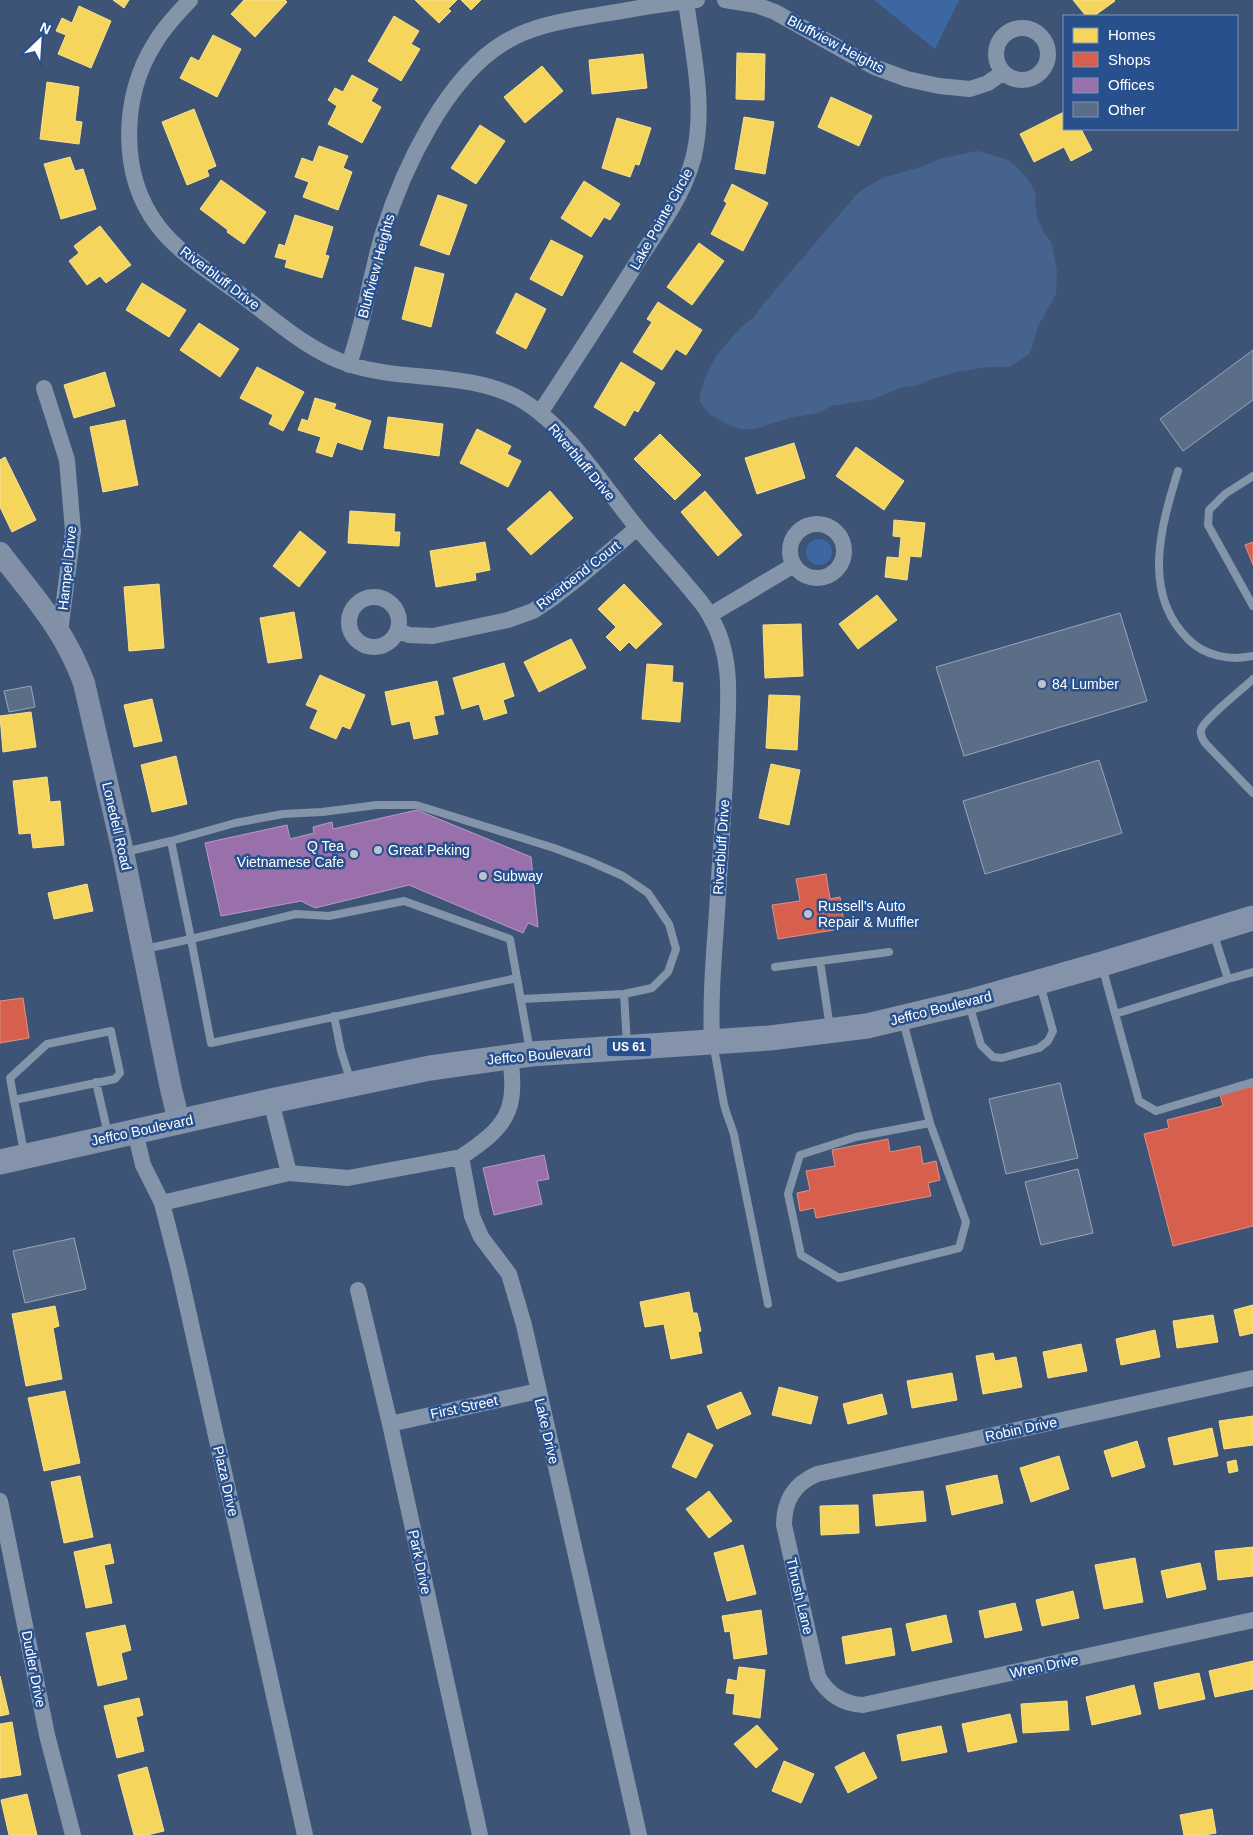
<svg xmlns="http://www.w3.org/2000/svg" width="1253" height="1835" font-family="Arial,sans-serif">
<rect width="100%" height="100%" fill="#3e5476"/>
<!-- green -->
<path fill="#3c67a2" d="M874,0H959L935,49Z
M806 552a13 13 0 1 1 26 0a13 13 0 1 1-26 0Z"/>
<!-- water -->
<path fill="#46638d" d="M978,151L1008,160L1019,169L1029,181L1036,194L1035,202L1037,217L1043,231L1052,244L1057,271L1056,294L1038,326L1032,348L1029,354L1009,367H987L957,372L929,380L916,386L902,387L874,399L831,406L818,413L790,418L755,429H740L727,424L709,414L700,402V394L704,380L717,355L741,327L753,318L766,301L857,194L863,189L885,177L921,167L942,158Z"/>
<!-- homes -->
<path fill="#f6d55c" stroke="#f9e28d" d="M113,0H129L124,8Z
M244,0H285L287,2L255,37L231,14Z
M415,0H457L448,9L451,11L439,23Z
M461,0H481L471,10Z
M1073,0H1114L1115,1L1094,16H1086Z
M79,6L111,21L91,68L58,54L66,35L56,31L62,18L72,23Z
M394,16L419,31L411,44L420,49L401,81L368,61Z
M213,35L241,49L217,97L180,78L191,57L199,61Z
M737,53L765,54L764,100L736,99Z
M643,54L647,88L592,94L589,60Z
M542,66L563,91L525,123L504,97Z
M352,75L378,89L371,101L381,107L362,143L328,124L337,106L328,100L335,88L343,92Z
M47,82L79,87L75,121L82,122L79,144L40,139Z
M831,97L872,116L859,146L818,127Z
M194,109L216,166L207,170L209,176L187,185L162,122Z
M1064,112V129H1081L1092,150L1071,161L1064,147L1034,162L1020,134Z
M744,117L774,122L765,174L735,169Z
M617,118L651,128L639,165L635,164L630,177L602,168Z
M480,125L505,141L476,184L451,168Z
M319,146L348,156L343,168L352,172L338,210L303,197L309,182L295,177L302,158L313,162Z
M70,157L75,171L83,169L96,209L61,219L44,164Z
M221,180L266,212L244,244L227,232L228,230L200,209Z
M584,181L620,204L610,220L604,217L591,237L561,218Z
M732,184L768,203L743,251L711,234L727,203L724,201Z
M438,195L467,205L449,255L420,245Z
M295,215L333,227L325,255L329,256L322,278L285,267L287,260L275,257L279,244L285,246Z
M100,226L131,265L106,283L100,276L87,285L69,261L79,253L74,246Z
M551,240L583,256L562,296L530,279Z
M699,243L724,261L692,305L667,287Z
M415,267L444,274L431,327L402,319Z
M142,283L186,310L169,337L126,310Z
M516,293L546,309L526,349L496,333Z
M658,302L702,330L686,355L676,349L662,370L633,352L652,322L647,319Z
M199,323L239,349L220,377L180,350Z
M621,362L655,383L638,412L634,410L625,426L594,407Z
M257,367L304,392L283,431L269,424L273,415L240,398Z
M105,372L115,406L74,418L64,385Z
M315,398L336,404L334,409L371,421L362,450L337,442L332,457L316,452L321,437L298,430L302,419L308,421Z
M388,417L443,424L439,456L384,448Z
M125,420L138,485L103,492L90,427Z
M477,429L511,446L507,454L521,461L508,487L460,463Z
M660,434L701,475L675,500L634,459Z
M794,443L805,478L757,494L745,458Z
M856,447L904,481L884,510L836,476Z
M5,457L36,520L12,532L0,507V460Z
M550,491L573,518L531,555L507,529Z
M705,491L742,535L718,556L681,512Z
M350,511L395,514L394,532H400L399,546L348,543Z
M894,520L925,523L921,557L910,556L907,580L885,577L887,557L899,558L901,537L893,536Z
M300,531L326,552L299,587L273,566Z
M485,542L490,570L475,573L476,580L436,587L430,551Z
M159,584L164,648L129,651L124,587Z
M624,584L662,624L636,649L629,642L620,651L606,637L616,627L598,609Z
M877,595L897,620L858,649L839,624Z
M294,612L302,658L268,663L260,618Z
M801,624L803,676L765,678L763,625Z
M571,639L586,668L539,692L524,662Z
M504,663L514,696L503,700L507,713L484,720L479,704L462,709L453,678Z
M647,664L673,666L672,682L683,683L680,722L642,719Z
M320,675L365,695L350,729L342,726L336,739L310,728L318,710L306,705Z
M437,681L444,714L434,716L438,734L414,739L410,721L392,725L385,692Z
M769,695L800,696L797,750L766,748Z
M152,699L162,741L134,747L124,705Z
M31,712L36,747L3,752L0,716Z
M176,756L187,804L152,812L141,765Z
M771,764L800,770L789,825L759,818Z
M47,777L50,802L60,801L64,845L33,848L31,833L19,834L13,781Z
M87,884L93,911L54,919L48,893Z
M689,1292L693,1313H697L701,1331L698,1332L702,1353L671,1359L664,1324L645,1327L640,1302Z
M1253,1305V1333L1240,1336L1234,1310Z
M55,1306L59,1326L53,1328L62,1379L26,1386L12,1314Z
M1213,1315L1218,1342L1177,1348L1173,1321Z
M1155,1330L1160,1357L1121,1365L1116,1339Z
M1081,1344L1087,1371L1048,1378L1043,1352Z
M993,1353L995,1361L1016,1357L1022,1387L983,1394L976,1356Z
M952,1373L957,1400L912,1408L907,1381Z
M779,1387L818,1397L811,1424L772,1415Z
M65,1391L80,1463L44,1471L28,1398Z
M741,1392L751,1414L717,1429L707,1406Z
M882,1394L887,1414L848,1424L843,1404Z
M1253,1416V1445L1224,1449L1219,1421Z
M1212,1428L1218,1456L1174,1465L1168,1438Z
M688,1433L713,1445L696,1478L672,1467Z
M1137,1441L1145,1467L1112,1477L1104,1451Z
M1059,1456L1069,1489L1031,1502L1020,1468Z
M1236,1460L1238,1471L1229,1473L1227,1462Z
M997,1475L1003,1503L952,1515L946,1486Z
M80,1476L93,1537L64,1543L51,1482Z
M709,1491L732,1521L709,1538L686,1509Z
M923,1491L926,1521L876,1526L873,1495Z
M858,1505L859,1533L821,1535L820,1506Z
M110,1544L114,1563L104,1565L112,1603L86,1608L74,1552Z
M743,1545L756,1594L727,1601L714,1553Z
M1253,1547V1576L1218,1580L1215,1551Z
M1135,1558L1143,1602L1104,1609L1095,1565Z
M1200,1563L1206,1589L1167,1598L1161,1571Z
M1073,1591L1079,1618L1042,1626L1036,1600Z
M1015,1603L1022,1630L985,1638L979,1611Z
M761,1610L767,1654L734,1659L730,1631L725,1632L722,1616Z
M946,1615L952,1642L912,1651L906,1624Z
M125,1625L131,1650L121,1653L127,1679L98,1686L86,1633Z
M891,1628L895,1655L846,1664L842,1637Z
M1253,1661V1689L1215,1697L1209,1671Z
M739,1667L765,1670L760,1718L733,1714L735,1694L726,1693L728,1679L737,1681Z
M1199,1673L1205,1699L1159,1709L1154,1683Z
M0,1676L9,1714L0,1716Z
M1134,1685L1141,1714L1092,1725L1086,1697Z
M139,1698L143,1715L136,1717L144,1751L117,1758L104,1706Z
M1067,1701L1069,1730L1023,1733L1021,1704Z
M1010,1714L1017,1742L968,1752L962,1724Z
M12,1722L21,1775L0,1778V1724Z
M757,1725L778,1749L756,1768L734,1744Z
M941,1726L947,1752L902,1761L897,1735Z
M864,1752L877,1778L848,1793L835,1767Z
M784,1761L814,1774L801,1803L772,1791Z
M147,1767L164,1831L147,1835H134L118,1775Z
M27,1794L37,1835H9L1,1800Z
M1212,1809L1216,1833L1204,1835H1184L1180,1815Z"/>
<!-- shops -->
<path fill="#d6604d" stroke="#e29082" d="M1253,542V565L1245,545Z
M826,874L830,899L840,897L844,923L833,925L834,930L778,939L772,905L800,901L796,879Z
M23,998L29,1038L0,1043V1001Z
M1253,1086V1226L1173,1246L1144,1134L1169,1128L1167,1120L1223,1106L1220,1095Z
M888,1139L890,1152L920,1146L923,1164L936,1161L940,1180L928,1183L931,1196L816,1218L814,1208L800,1211L797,1193L810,1190L806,1171L835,1166L832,1150Z"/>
<!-- offices -->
<path fill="#9970ab" stroke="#b89bc4" d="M417,810L531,857L538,927L528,923L523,933L409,885L315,908L301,901L221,916L205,843L287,825L290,839L314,833L313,827L332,822L333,829Z
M544,1155L549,1179L537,1181L542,1204L494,1215L483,1168Z"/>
<!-- building -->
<path fill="#5c6d87" stroke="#99a6b9" d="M1253,350V400L1183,451L1160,419Z
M1120,613L1147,701L964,756L936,667Z
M31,686L35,707L9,712L4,691Z
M1099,760L1122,833L985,874L963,801Z
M1060,1083L1078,1158L1006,1174L989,1099Z
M1078,1169L1093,1233L1041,1245L1025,1182Z
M74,1238L86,1289L25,1303L13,1251Z"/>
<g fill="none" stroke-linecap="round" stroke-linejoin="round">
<!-- lane -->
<path stroke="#8595a9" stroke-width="8" d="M1178,471C1161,526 1141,594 1189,640C1205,656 1231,661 1253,656
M1253,476L1225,494L1209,510L1208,525L1253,606
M1253,679C1244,688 1203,720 1201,730C1200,735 1203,740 1206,744L1253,793
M171,841L235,823L283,814L322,812L377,805H416L554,848L589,861L623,876L648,893L669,924L676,949L668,972L652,988L624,994L522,999
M125,852L171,841L191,939L296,914L329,916L404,901L510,939L530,1051
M1213,932L1228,979L1253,972
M145,949L191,939L211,1043L517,978
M820,961L830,1028
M1102,966L1139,1101L1156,1111L1253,1082
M775,967L889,952
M624,994L627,1045
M969,1004L981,1045L993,1057L1002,1058L1039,1048L1048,1041L1053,1031L1040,984
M1115,1014L1228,979
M334,1016L341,1051L351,1082
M903,1021L930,1123L966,1222L959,1248L839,1278L801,1255L788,1194L800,1155L856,1137L930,1123
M111,1031L120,1073L115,1079L14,1100L10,1078L47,1044Z
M713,1045C718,1065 720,1085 724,1104C726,1114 731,1124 734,1135L768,1304
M96,1082L108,1134
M14,1100L24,1152"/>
<!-- street -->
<path stroke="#8595a9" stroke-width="16" d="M190,0C178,13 164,27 155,43C121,96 119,175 158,226C178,253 217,277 244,297C276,321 309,351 348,364C402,382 467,371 518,398C567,425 604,488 639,530C654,548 670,565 685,583C693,593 704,604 710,616C736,659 727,710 726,758C724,809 720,860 717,911C714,955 710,998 712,1042
M725,0L756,5L775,12L857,58L877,68L907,79L939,86L970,89L988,83L1003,72
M996 54a26 26 0 1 1 52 0a26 26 0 1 1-52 0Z
M349,365C358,337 365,309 371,280C375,265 378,248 383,233C403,169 446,77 505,42C535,24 570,20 603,14C634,9 665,3 697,0
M44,388L67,460L73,531L60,632
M540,413C574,361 608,309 641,256C663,222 690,186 696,145C704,97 692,48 686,1
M790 551a27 27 0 1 1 54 0a27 27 0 1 1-54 0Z
M349 622a25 25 0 1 1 50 0a25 25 0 1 1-50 0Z
M710,615L794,565
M398,631L409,635L433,636L508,620L533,611L554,597L582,575L637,528
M510,1057C518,1112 506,1127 461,1157L472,1216L481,1237L509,1274L524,1325L639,1835
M271,1101L289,1173
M135,1131L143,1165L162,1203L179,1270L305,1835
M162,1203L289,1173L348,1178L461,1157
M358,1290L390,1424L480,1835
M1253,1378L817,1474C794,1484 784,1500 784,1525L818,1677C828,1694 843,1704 863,1705L1253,1620
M390,1424L538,1391
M0,1501L47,1735L73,1835"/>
<!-- secondary -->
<path stroke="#8190a6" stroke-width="22" d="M0,553C34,597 65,630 84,683L123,852L171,1089L179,1122"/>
<!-- primary -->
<path stroke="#8493a9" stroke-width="25" d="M0,1162L271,1101L430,1068L531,1054L770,1038L867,1026L968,1002L1102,964L1253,918"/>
</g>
<!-- markers -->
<g fill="#bbc3cf" stroke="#27508d" stroke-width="2">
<circle cx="1042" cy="684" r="5"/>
<circle cx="378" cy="850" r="5"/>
<circle cx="354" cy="854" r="5"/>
<circle cx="483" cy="876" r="5"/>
<circle cx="808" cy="914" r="5"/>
</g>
<g text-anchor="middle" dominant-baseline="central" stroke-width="5" stroke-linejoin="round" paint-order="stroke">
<!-- shield labels -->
<rect fill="#27508d" stroke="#becadd" stroke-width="1" x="606.5" y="1037.5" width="45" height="19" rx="4"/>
<g font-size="12" font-weight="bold" fill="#fff">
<text x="629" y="1047">US 61</text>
</g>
<!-- street labels -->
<g font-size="14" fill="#fff" stroke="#27508d">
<text transform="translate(836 44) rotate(28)">Bluffview Heights</text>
<text transform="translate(661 219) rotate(-61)">Lake Pointe Circle</text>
<text transform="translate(376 266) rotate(-75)">Bluffview Heights</text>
<text transform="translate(220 278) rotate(37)">Riverbluff Drive</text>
<text transform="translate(582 462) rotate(50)">Riverbluff Drive</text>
<text transform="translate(67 568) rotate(-84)">Hampel Drive</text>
<text transform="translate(578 575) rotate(-38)">Riverbend Court</text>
<text transform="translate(117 826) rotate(77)">Lonedell Road</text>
<text transform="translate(721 847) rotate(-86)">Riverbluff Drive</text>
<text transform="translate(941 1008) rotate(-14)">Jeffco Boulevard</text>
<text transform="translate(539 1055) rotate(-5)">Jeffco Boulevard</text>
<text transform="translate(142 1130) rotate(-12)">Jeffco Boulevard</text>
<text transform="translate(464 1407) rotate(-12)">First Street</text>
<text transform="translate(1021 1429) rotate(-12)">Robin Drive</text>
<text transform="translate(547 1431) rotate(77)">Lake Drive</text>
<text transform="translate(226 1481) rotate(77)">Plaza Drive</text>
<text transform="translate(420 1562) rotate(78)">Park Drive</text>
<text transform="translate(800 1596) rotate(77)">Thrush Lane</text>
<text transform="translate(1044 1666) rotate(-12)">Wren Drive</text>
<text transform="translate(34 1669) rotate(79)">Dudler Drive</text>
</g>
<!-- poi labels -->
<g font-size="14" fill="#fff" stroke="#27508d" text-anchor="start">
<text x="1052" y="684">84 Lumber</text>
<text x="344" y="846" text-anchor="end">Q Tea<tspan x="344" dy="16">Vietnamese Cafe</tspan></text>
<text x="388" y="850">Great Peking</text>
<text x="493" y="876">Subway</text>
<text x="818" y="906">Russell's Auto<tspan x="818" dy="16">Repair &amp; Muffler</tspan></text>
</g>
</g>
<!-- legend -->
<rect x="1063" y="15" width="175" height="115" fill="#27508d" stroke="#7d96bb"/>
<rect x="1073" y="28" width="25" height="15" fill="#f6d55c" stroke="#7d96bb"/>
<text x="1108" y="40" font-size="15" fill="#ffffff">Homes</text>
<rect x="1073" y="52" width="25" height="15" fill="#d6604d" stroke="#7d96bb"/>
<text x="1108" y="65" font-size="15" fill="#ffffff">Shops</text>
<rect x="1073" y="78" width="25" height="15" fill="#9970ab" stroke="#7d96bb"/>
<text x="1108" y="90" font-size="15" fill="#ffffff">Offices</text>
<rect x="1073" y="102" width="25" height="15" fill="#5c6d87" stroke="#7d96bb"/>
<text x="1108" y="115" font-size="15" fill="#ffffff">Other</text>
<!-- north arrow -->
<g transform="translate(40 40) rotate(25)" stroke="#27508d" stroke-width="4" paint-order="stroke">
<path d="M0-4L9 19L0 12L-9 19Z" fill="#ffffff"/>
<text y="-8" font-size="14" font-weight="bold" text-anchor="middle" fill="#ffffff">N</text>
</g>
</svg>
